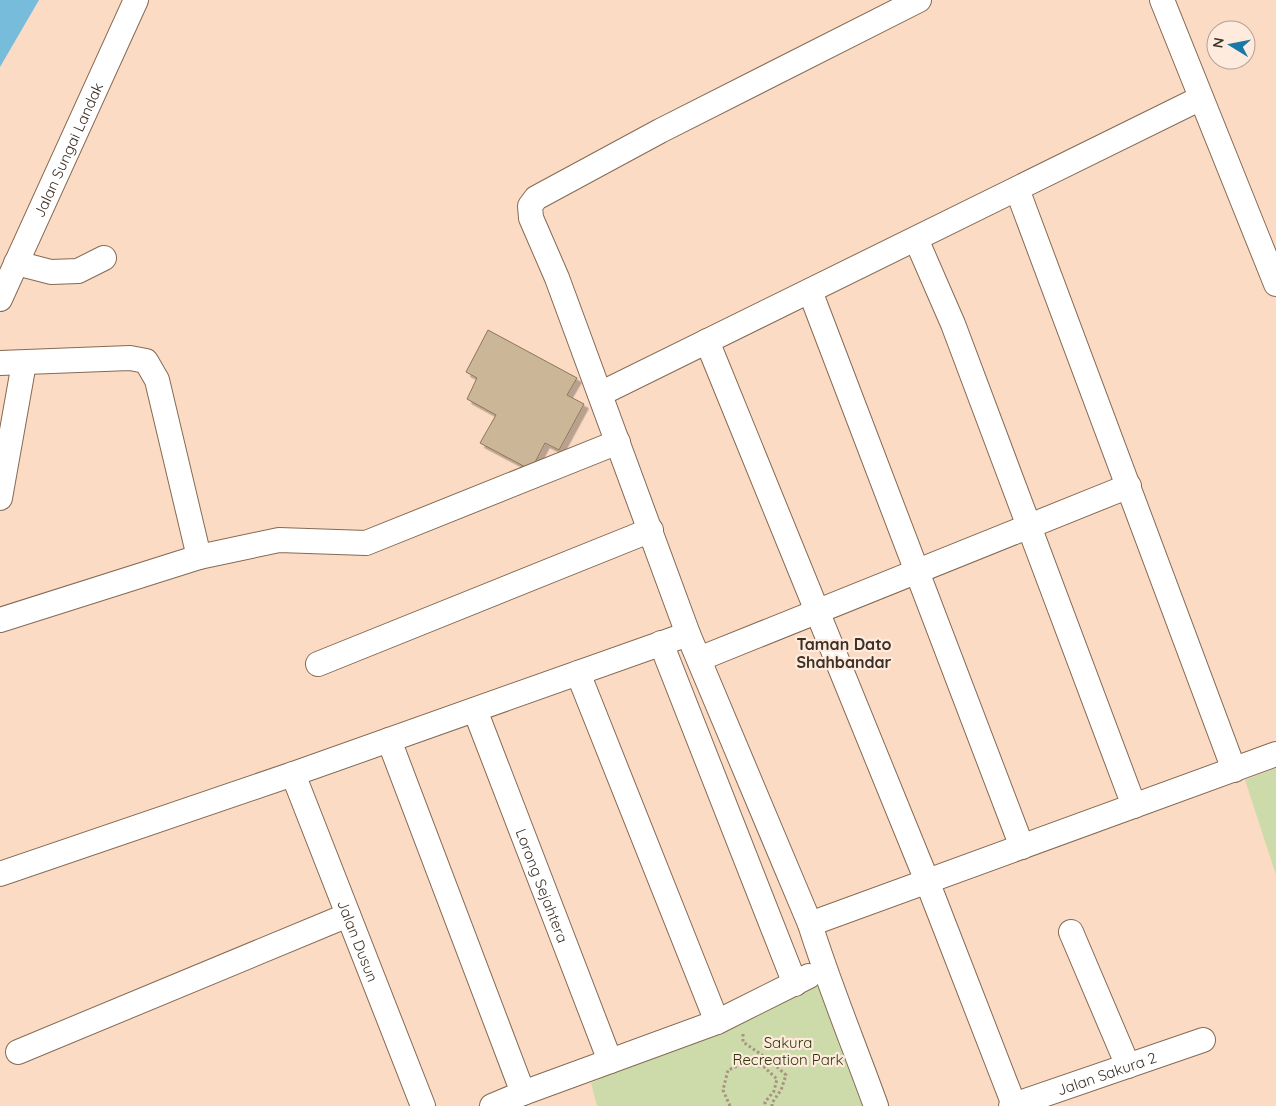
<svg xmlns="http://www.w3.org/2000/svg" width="1276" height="1106" font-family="Quicksand,sans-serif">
<defs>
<filter id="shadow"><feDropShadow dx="4.5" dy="4.5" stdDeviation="0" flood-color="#0004"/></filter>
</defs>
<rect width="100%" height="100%" fill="#fbdbc3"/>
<!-- green -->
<path fill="#cddbab" d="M1276,768V875L1245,780Z
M822,973L866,1106H597L591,1083Z"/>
<!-- water -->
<path fill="#78bcdc" d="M0,0H39L0,67Z"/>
<!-- building -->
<path fill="#ccb698" stroke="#8b765b" filter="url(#shadow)" d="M488,330L577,378L567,395L584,404L559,450L545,443L531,470L480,443L496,415L467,399L477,378L466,372Z"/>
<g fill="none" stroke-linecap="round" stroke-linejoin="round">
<!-- minor casing -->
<g stroke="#856a54" stroke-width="26">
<g id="minor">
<path d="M1162,0L1276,284"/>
<path d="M1017,189L1234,770"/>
<path d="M916,239L953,324L1134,806"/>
<path d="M16,263L51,272L78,271L104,258"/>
<path d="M810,291L1022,847"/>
<path id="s1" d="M0,299L136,0"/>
<path d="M707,341L927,881L1014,1105"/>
<path d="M0,363L130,358L146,361L157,380L199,557"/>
<path d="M600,394L1201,98"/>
<path d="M0,498L24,363"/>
<path d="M0,620L199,557L279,540L366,543L618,442"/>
<path d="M661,643L795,984"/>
<path d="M699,659L1129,486"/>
<path d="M318,664L651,530"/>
<path d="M578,673L717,1022"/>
<path id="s2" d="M475,710L610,1061"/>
<path d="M389,740L523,1093"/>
<path id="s3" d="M293,774L423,1106"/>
<path d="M0,874L293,774L688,634"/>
<path d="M810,924L1276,754"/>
<path d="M1071,932L1128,1066"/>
<path d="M18,1052L348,915"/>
<path d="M492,1106L523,1093L717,1022L809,976"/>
<path d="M876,1106C854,1045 829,985 810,924L688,634L557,278L531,218L530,206L536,198L660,131L919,0"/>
<path id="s4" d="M1011,1106L1203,1040"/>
</g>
</g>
<!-- path -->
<path stroke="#a99280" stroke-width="3" stroke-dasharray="2.5 2.5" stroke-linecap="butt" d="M743,1034V1042L768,1059L786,1075L781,1090L772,1103V1106
M730,1106L723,1090L728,1070L745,1063L764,1067L777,1079L774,1091L765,1102V1106"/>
<!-- minor -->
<use href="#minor" stroke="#fff" stroke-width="24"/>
</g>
<g text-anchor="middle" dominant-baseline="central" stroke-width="4.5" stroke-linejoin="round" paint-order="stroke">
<!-- street labels -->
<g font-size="15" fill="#3c3027" stroke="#feebdd">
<text stroke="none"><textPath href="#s1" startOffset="164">Jalan Sungai Landak</textPath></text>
<text stroke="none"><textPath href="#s2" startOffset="188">Lorong Sejahtera</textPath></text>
<text stroke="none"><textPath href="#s3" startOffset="179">Jalan Dusun</textPath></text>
<text stroke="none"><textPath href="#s4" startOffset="101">Jalan Sakura 2</textPath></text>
</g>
<!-- park labels -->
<g font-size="15" fill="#2c3608" stroke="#feebdd">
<text x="788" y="1042">Sakura<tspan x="788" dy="17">Recreation Park</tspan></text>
</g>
<!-- neighbourhood labels -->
<g font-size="16" font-weight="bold" fill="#3c3027" stroke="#feebdd">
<text x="844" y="644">Taman Dato<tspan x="844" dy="18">Shahbandar</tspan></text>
</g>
</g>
<!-- north arrow -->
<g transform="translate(1231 45) rotate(280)"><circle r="24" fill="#feebdd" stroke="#b0a094"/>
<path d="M0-4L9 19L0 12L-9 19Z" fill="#1978a5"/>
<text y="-8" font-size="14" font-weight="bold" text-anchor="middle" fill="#3c3027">N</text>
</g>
</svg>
